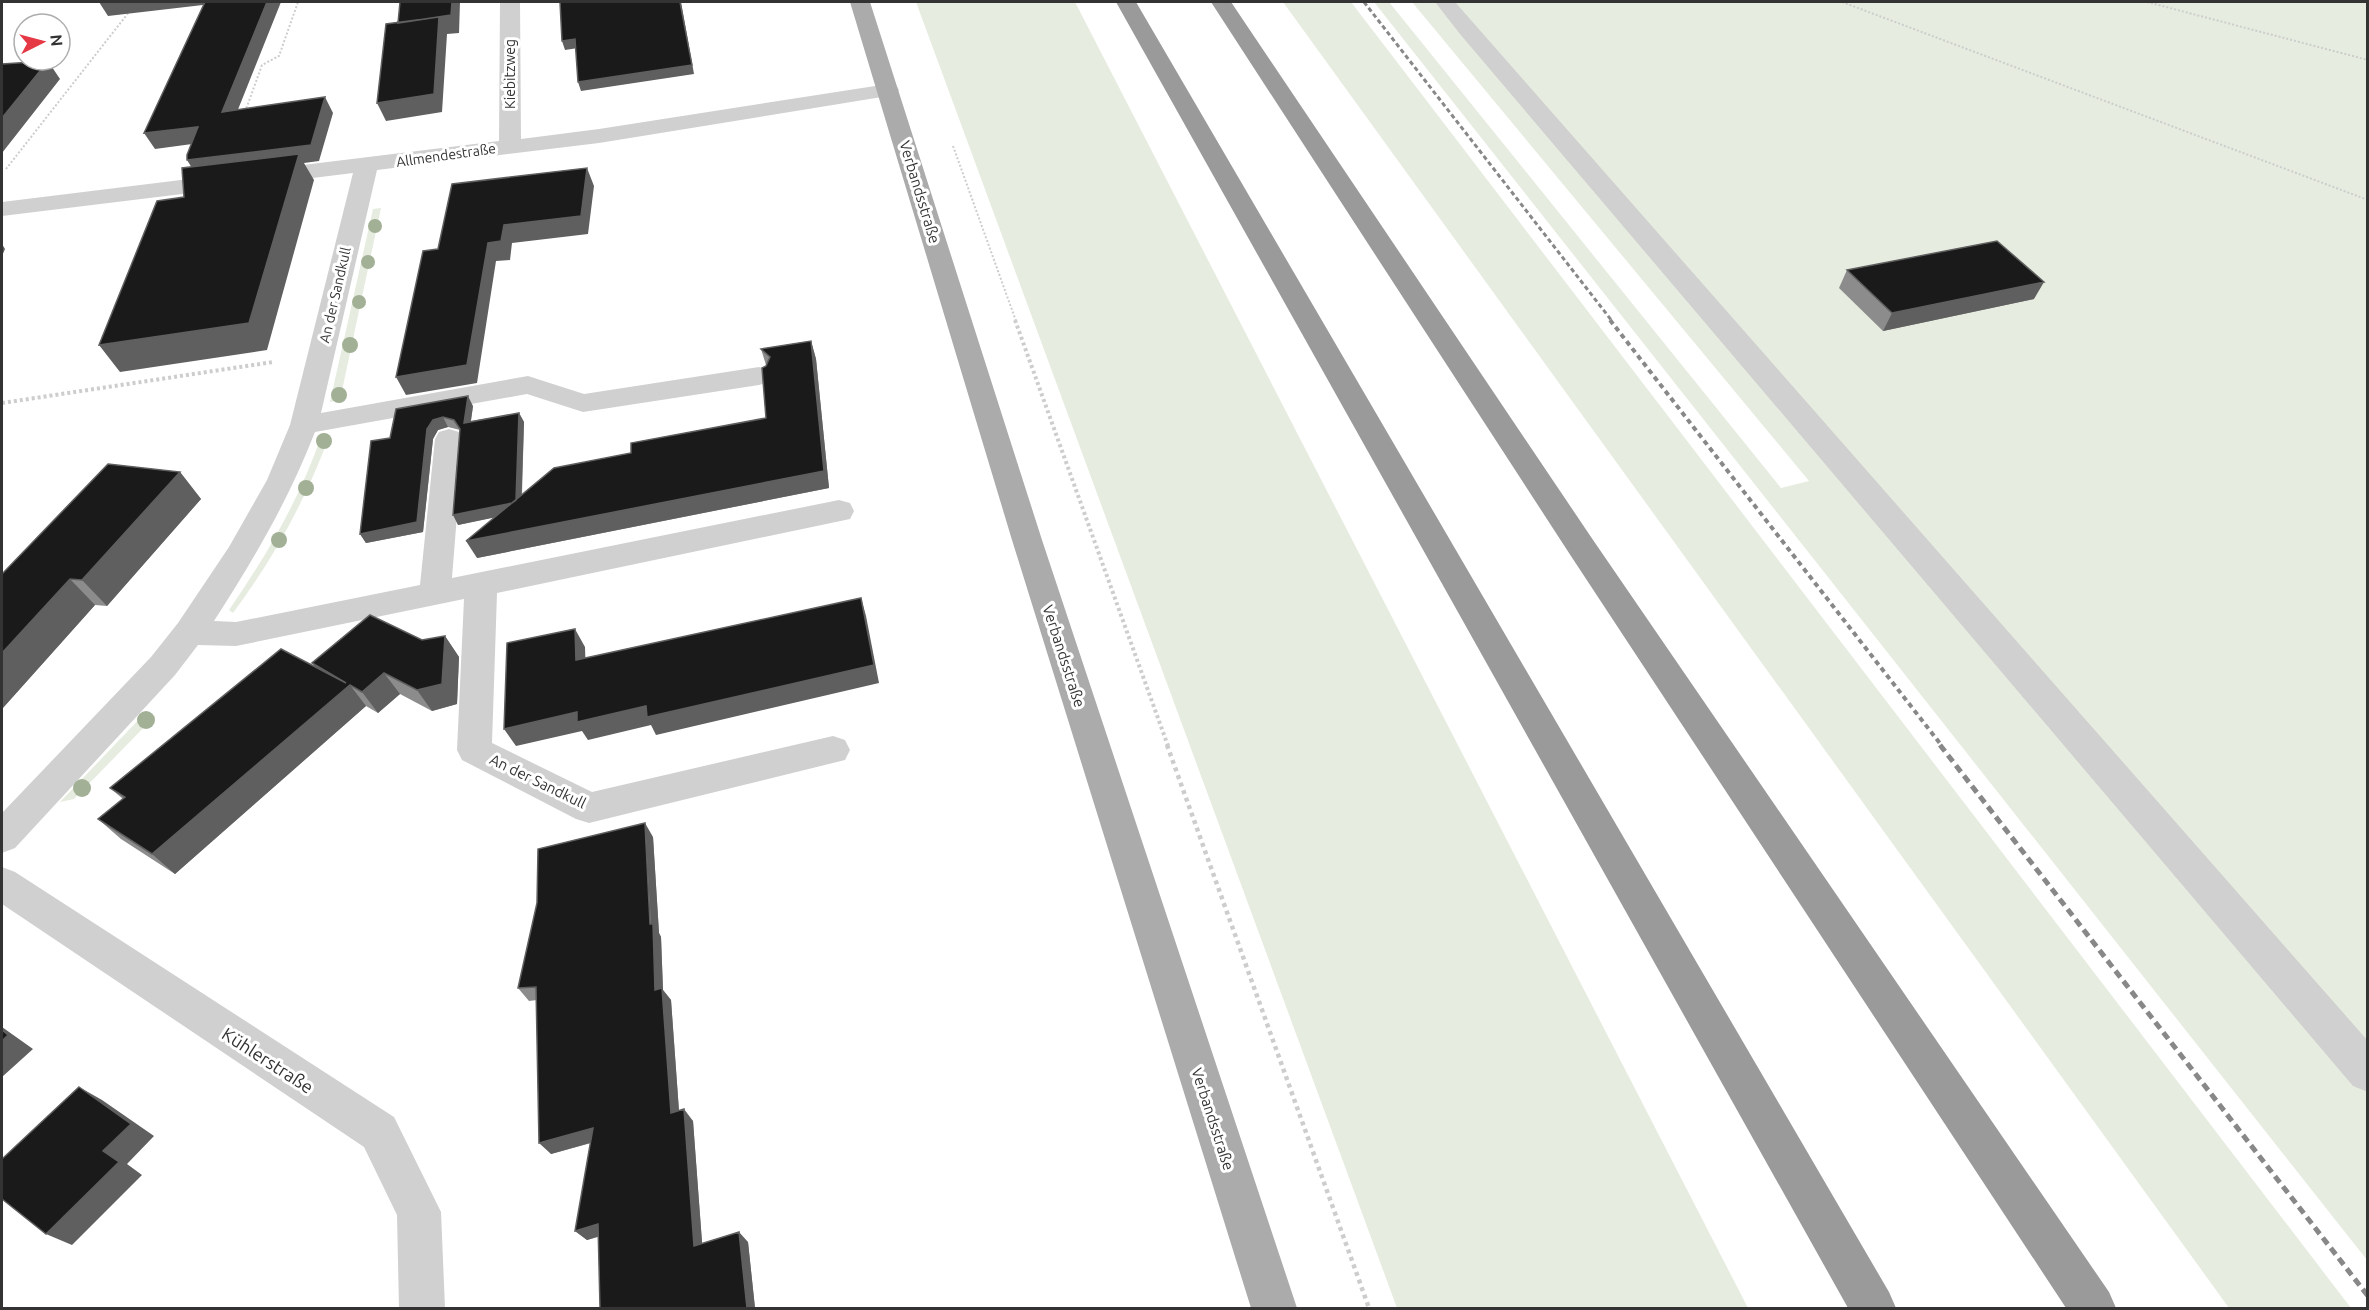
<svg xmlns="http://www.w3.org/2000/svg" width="2369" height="1310" font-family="Ubuntu,sans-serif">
<rect width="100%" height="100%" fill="#fff"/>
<!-- green -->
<path fill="#e6ecdf" d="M916,2H1075L1748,1308H1397Z
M1283,2H1351L2351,1308H2229Z
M1374,2H1389L1781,488L1809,481L1412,2H2367V1260Z
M381,208L340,400L330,402L373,209Z
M321,437H329C305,501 274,558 233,613L229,610C267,555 299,500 321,437Z
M146,712L155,716L74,799L60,802Z"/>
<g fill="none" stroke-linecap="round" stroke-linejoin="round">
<!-- path-far2 -->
<path stroke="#cdcdcd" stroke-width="2" stroke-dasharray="2 2" stroke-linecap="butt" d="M1842,2L2368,200
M2147,2L2368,60
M245,112L262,65L279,56L298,2
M953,146L1016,321
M6,169L129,12"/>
<!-- path-far1 -->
<path stroke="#cdcdcd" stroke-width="4" stroke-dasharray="3 3" stroke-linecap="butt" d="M1015,320L1168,746
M2,403L273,362"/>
<!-- path -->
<path stroke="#cdcdcd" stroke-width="4.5" stroke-dasharray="4 4" stroke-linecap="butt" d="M1167,745L1369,1308"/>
<!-- minor -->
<path fill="#d0d0d0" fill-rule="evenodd" d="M500,2H520L521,139L599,129L888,84L896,85L899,90L896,95L888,96L599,143L377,170L321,413L528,376L584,394L759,367L769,370L773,376L769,382L759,385L583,412L527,394L315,432C288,501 254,559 214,621L236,622L420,585L435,439L439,432L449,429L459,432L463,439L452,578L839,500L850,503L854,511L850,519L497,593L492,743L592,792L833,736L845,740L850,750L845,760L589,823L576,819L462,760L457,750L464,599L236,646L198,645L175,675L15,848L2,853V813L151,657L178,623L229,547L267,480L290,425L353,173L2,216V202L499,141Z
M1435,2H1455L2368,1041V1092L2353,1086L1460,34Z
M2,867L15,872L394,1117L441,1212L445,1308H399L397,1215L364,1147L2,904Z"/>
<!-- major -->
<path fill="#ababab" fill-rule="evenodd" d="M850,2H870L1042,540L1297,1308H1251L1012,540Z"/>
<!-- highway -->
<path fill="#9a9a9a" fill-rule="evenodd" d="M1116,2H1136L1889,1292L1896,1308H1848Z
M1211,2H1231L1591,537L2109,1292L2116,1308H2066L1569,553Z"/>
<!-- rail-far2 -->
<path stroke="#888" stroke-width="3" stroke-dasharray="4.5 3" stroke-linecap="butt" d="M1364,2L1612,321"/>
<!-- rail-far1 -->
<path stroke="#888" stroke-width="4" stroke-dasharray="5 4" stroke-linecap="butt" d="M1610,320L1942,746"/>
<!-- rail -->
<path stroke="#888" stroke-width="5" stroke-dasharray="8 5" stroke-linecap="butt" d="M1940,745L2368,1296"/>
</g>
<!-- trees -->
<g fill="#a2b095">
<circle cx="375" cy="226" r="7"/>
<circle cx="368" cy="262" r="7"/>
<circle cx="359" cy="302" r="7"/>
<circle cx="350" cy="345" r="8"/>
<circle cx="339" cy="395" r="8"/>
<circle cx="324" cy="441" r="8"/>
<circle cx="306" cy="488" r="8"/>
<circle cx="279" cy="540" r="8"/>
<circle cx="146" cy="720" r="9"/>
<circle cx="82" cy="788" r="9"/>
</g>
<!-- wall -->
<path fill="#8c8c8c" d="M1847,270L2034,299L1883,331L1839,288Z
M811,341L816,359L829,488L477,558L495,517L458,525L460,430L448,427L438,430L433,439L423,532L366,543L360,534L390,438L473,406L471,421L519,413L524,422L522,495L631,453L766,418V365L761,349Z
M180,472L201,499L107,606L95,605L2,709V574Z
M445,636L459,657L457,704L432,711L400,694L378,713L366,706L175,874L121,839L98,819L123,799L110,788L315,667L312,663Z
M653,837L659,933L661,937L663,990L671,1000L679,1111L693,1121L702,1243L748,1242L755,1308L598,1237L587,1240L575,1231L591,1143L551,1154L537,1000L529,1001L518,988Z"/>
<!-- shaded-wall -->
<path fill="#5f5f5f" d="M99,2H219L220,3L108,16Z
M267,2H281L231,127L222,112Z
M452,2H460L459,33L447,34L442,112L386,121L377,103L398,23Z
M680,2H681L694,74L581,91L578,82Z
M575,39L578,48L565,50L562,41Z
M48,61L60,79L2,153V118Z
M325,97L333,113L319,161L304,163L314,180L267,350L120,372L99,345L197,176L187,160Z
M198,127L207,142L155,149L144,133Z
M587,168L594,186L588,234L512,243L510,260L496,261L477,383L406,395L396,377L488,243L504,225Z
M2,244L5,249L2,256Z
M2044,282L2034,299L1883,331L1892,313Z
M811,341L816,359L829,488L477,558L466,541L824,471Z
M468,396L473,406L469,433L464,423Z
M519,413L524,422L521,512L458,525L453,515Z
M443,417L448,427L438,430L433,439L423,532L366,543L360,534L433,420Z
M180,472L201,499L107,606L82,580Z
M70,579L95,605L2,709V653Z
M861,598L866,616L879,683L656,735L651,725L588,740L582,731L516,746L504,729Z
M575,629L585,647L586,678L576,660Z
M445,636L459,657L457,704L432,711L417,690Z
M384,673L400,694L378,713L362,692Z
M350,685L366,706L175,874L152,854Z
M645,823L653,837L659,933L661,937L663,990L671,1000L680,1125L671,1113L655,990Z
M2,1027L33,1049L2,1077Z
M79,1087L102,1100L154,1136L127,1164L142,1175L72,1245L46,1234L103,1151Z
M684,1109L693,1121L703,1255L694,1246Z
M593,1128L604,1139L551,1154L539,1143Z
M598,1224L609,1233L587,1240L575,1231Z
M739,1232L748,1242L755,1308H747Z"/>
<!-- building -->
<path fill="#1a1a1a" stroke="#5f5f5f" stroke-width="1.5" d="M205,2H267L222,112L325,97L311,145L187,160V155L198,127L144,133Z
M400,2H452L451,15L398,23Z
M560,2H680L692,65L578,82L575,39L562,41Z
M439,17L434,94L377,103L386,24Z
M48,61L2,118V64Z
M299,154L249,323L99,345L157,201L184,197L182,168Z
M587,168L581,216L504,225L501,241L488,243L467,365L396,377L423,251L438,249L452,184Z
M1997,241L2044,282L1892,313L1847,270Z
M811,341L824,471L466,541L554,468L631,453V443L766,418L762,368L766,366L770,357L761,349Z
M468,396L464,423L519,413L516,500L512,503L453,515L460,429L454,420L443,417L433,420L427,429L417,522L360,534L371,441L390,438L396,409Z
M108,464L180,472L82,580L70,579L2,653V574Z
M861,598L874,665L647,717L646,706L577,722V712L504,729L507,643L575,629L576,660Z
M370,615L422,640L445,636L442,684L417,690L384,673L362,692L350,685L152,854L98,819L125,797L110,788L281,649L346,683L312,663Z
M645,823L650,924H653L655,990L662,988L671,1113L684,1109L694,1246L739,1232L747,1308H600L598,1224L575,1231L593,1128L539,1143L536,987L518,988L537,903L538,849Z
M2,1030L8,1035L2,1041Z
M79,1087L131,1124L103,1151L119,1162L46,1234L2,1199V1159Z"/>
<g text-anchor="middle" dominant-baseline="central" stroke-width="6" stroke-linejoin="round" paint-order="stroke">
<!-- far-street labels -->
<g font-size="14" fill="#333" stroke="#fff">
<text transform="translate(510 74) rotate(-90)">Kiebitzweg</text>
<text transform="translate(446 155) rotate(-8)">Allmendestraße</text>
<text transform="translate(335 295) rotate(-77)">An der Sandkull</text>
</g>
<!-- street labels -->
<g font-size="15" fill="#333" stroke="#fff">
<text transform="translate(920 192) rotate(73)">Verbandsstraße</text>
<text transform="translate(1064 656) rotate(72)">Verbandsstraße</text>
<text transform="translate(538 781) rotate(26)">An der Sandkull</text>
<text transform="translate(1213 1119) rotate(72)">Verbandsstraße</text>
</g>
<!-- near-street labels -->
<g font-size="18" fill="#333" stroke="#fff">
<text transform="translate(268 1060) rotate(33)">Kühlerstraße</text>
</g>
</g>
<!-- border -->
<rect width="2369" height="1310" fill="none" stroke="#333333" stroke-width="6"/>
<!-- north arrow -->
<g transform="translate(42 42) rotate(84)"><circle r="28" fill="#ffffff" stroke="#adadad" stroke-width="1.5"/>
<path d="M0-4.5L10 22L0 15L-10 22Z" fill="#e63946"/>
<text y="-9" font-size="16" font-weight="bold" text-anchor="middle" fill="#333333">N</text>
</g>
</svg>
